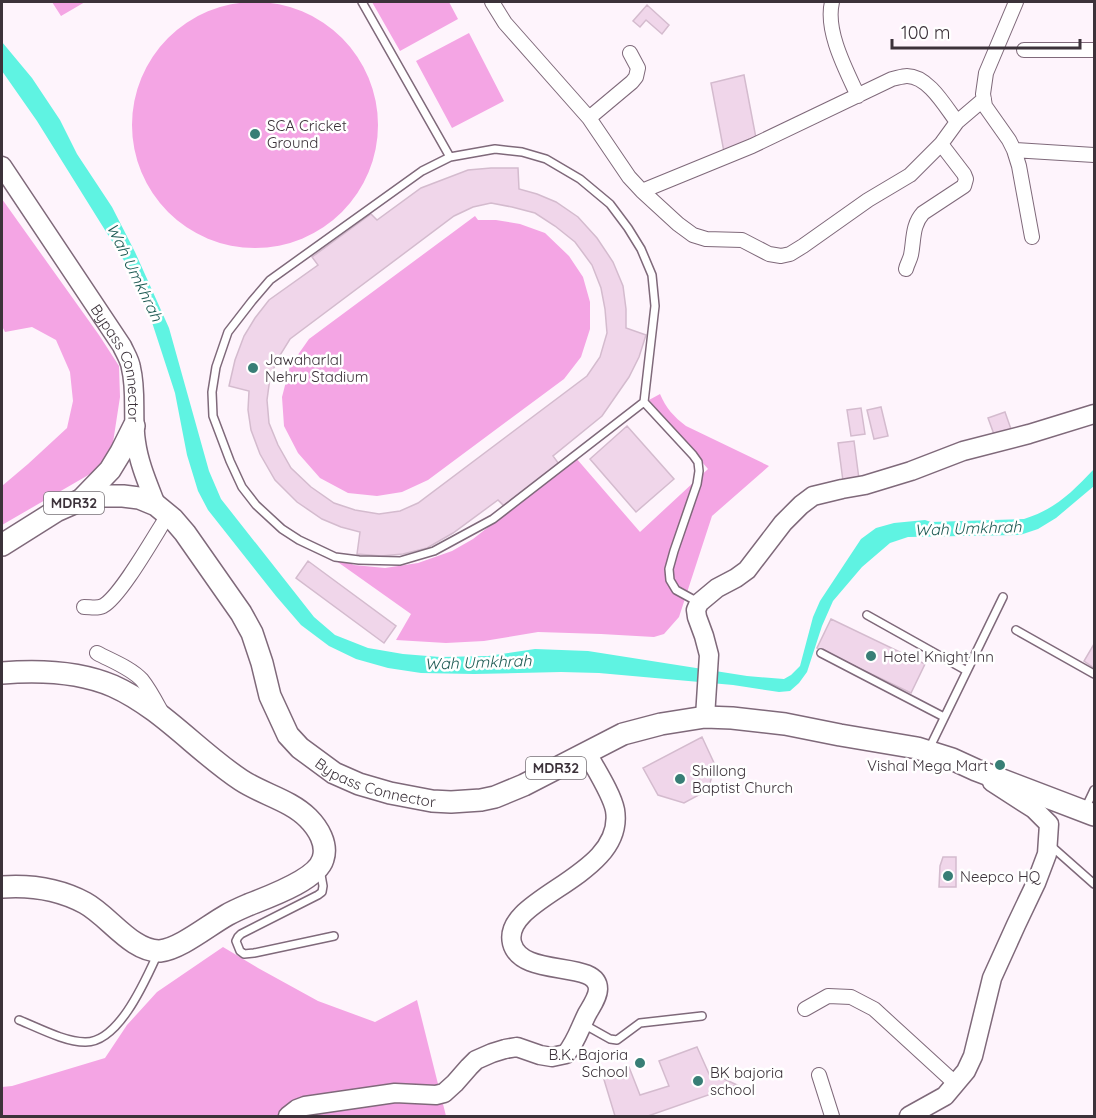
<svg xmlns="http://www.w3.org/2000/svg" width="1096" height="1118" font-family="Quicksand,sans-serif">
<rect width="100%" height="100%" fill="#fef4fc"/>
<!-- green -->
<path fill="#f4a5e4" d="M132 125a123 123 0 1 1 246 0a123 123 0 1 1-246 0Z
M52,2H85L61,16Z
M372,2H449L458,19L400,51Z
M469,33L504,101L452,128L416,61Z
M2,199L99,335L119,366L120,397L112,449L97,470L2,525V486L28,464L67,428L73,401L70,372L56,340L32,327L5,332L2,326Z
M475,216L478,220H496L520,224L545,233L569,256L583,277L590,302V329L581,357L564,379L428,480L402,492L377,496L348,493L320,478L298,453L284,426L282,397L290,366L309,339Z
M660,394C666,408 674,417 686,426L769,466L712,516L679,617L664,634L654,637L601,634L538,632L484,641L446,643L396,640L411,614L325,553L354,565L385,568L418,563L452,551L473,539L576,458L640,532L708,469L649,400Z
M223,947L258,968L318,1001L375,1022L417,1000L446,1116H2V1087L12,1086L105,1058L127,1025L157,992Z"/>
<!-- water -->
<path fill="#5ff3e2" d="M2,42L32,78L60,120L77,154L112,207L135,252L169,328L209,471L221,499L314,617L335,635L368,648L403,654L440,657L488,656L535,649L588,651L747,676L784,679L791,675L800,666L813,617L820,601L861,539L876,528L894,523L925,520L931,522L1024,519C1056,509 1072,492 1094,469V486L1056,518L1038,529L1020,535L908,537L890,543L862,567L833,601L822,626L807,672L799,683L790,691L779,692L733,685L599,673L561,672L474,674L421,673L388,668L356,659L329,646L301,625L276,596L208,510L198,491L187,455L175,393L148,310L128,267L37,121L2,71Z"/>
<!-- building -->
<path fill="#f0d6ea" stroke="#d4bbce" stroke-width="1.5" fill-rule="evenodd" d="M647,5L669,25L662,34L646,20L640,27L633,21Z
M744,75L756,138L724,152L711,83Z
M491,168H518L519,189L537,194L556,202L578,217L597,238L613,262L623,286L626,309V328L646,335L639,357L629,377L602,416L553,456L559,464L504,506L498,500L453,533L427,548L403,554L381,556L357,554L360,532L341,527L322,519L297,502L275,480L260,454L251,430L248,410L249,391L229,386L235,360L244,336L255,318L269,300L318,265L312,257L371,214L377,220L421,188L468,170ZM491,203L512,207L535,213L555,226L575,242L592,265L601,288L605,309L607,333L600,357L587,376L418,503L400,511L379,514L355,510L334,503L311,487L291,468L278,445L269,423L267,400L270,378L277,360L290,339L454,216L473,207Z
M881,407L888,436L874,439L867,410Z
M861,408L865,434L851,436L847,410Z
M1005,412L1012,432L995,437L988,418Z
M627,426L674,479L636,512L590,459Z
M854,441L859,479L843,481L838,443Z
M308,561L396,626L384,643L296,578Z
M831,619L925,664L911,693L817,648Z
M1094,644V668L1084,661Z
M702,737L715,765L708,790L684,803L658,795L643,768Z
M943,857H956V887H939L940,866Z
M697,1047L710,1076L720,1077L737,1085L648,1116H615L602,1073L629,1067L640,1095L669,1086L659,1061Z"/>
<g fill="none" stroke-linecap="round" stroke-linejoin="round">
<!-- lane casing -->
<g stroke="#7f697a" stroke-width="10">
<path id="lane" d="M362,2L450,157
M495,149L522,152L546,159L580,179L610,204L628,228L641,249L652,275L655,306L644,402L493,519L434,551L400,561L359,560L335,557L299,540L282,529L256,505L242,487L230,461L213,416L212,392L216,367L228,332L252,301L270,280L422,171L450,157Z
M644,402L693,455L698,462L699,471L697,484L674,551L669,569L670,580L676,590L698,602
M867,615L967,671
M1016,630L1094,674
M821,653L944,717
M929,749L1003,597
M1085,809L1094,790
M1050,845L1094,884
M320,869L323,886L322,892L318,895L241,934L238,937L236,941L240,951L244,954L254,953L334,936
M19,1020C39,1028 65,1042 85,1042C119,1043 146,979 158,953
M585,1025L610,1039L617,1040L640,1023L702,1016"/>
</g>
<!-- street casing -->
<g stroke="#7f697a" stroke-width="16">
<path id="street" d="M492,2L505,23L589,118L629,177L642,191L678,224L693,235L706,239L742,240L769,254L781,256L790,254L803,246L868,200L910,175L941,144L957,122L984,99
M832,2C825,31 846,70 858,96
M1016,2L986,73L983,94L985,106L1009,140L1014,150L1019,166L1032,237
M1024,50H1094
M589,118L632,82L636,77L638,68L630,53
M1014,150L1094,155
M642,191L752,146L892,79C897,78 903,76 907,76C928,76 945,106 957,122
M906,269C907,264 910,260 911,255C914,240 912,225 923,213L964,186L966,179L964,174L941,144
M84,607C91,607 97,609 103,606C121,596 155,535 168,515
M97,653C112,661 131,668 142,680C150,690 156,702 162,713
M805,1009L828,996L851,997L874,1009L956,1084
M819,1075L832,1116"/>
</g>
<!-- secondary casing -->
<g stroke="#7f697a" stroke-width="21">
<g id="secondary">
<path id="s1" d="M2,166L122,346C125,353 130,360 131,368C137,392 132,418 136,442C139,464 148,484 156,505"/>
<path d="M705,717L709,655L704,636L697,617L696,610L699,603L717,588L736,578L747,570L783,523L801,505L813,496L842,489L865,485L911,471L963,451L1029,434L1094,414"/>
<path d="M288,1116L297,1109L305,1106L395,1093L436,1095L444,1093L455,1083L469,1067L476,1060L492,1053L505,1049L517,1047L540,1055L552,1057L566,1054C576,1042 580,1028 587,1014C591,1007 598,997 598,989C598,959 521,979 512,943C501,897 626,877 615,810C612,794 595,768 587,753"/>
<path d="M909,1116L945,1096L966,1071L973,1056L992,978L1016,925L1036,883L1047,854L1049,824L1034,809L992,782"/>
</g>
</g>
<!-- primary casing -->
<g stroke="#7f697a" stroke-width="24">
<g id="primary">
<path d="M81,500L110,470L121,452L134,426"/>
<path id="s2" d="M2,545L56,511L81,500L103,496H123L139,498L156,505L173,519L185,533L241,613L252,633L262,663L270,696L288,735L300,748L334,773L359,784L390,793L432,801L451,802L481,800L495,797L524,785L623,734L661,724L705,717L732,718L785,724L840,735L917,748L952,759L976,770L1094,815"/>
<path d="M2,673C39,670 78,671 113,686C162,708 197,751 241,780C262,794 290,800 308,818C318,828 328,844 323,859C317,880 268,897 248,905C241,908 234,911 227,915C209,925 180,949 160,951C132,952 109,916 85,903C59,889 30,885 2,887"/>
</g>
</g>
<!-- lane -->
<use href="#lane" stroke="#fff" stroke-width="7"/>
<!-- street -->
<use href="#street" stroke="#fff" stroke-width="14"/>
<!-- secondary -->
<use href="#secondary" stroke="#fff" stroke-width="18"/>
<!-- primary -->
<use href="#primary" stroke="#fff" stroke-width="21"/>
</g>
<!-- markers -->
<g fill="#387e76" stroke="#fff" stroke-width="2">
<circle cx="255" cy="134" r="6"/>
<circle cx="253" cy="368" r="6"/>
<circle cx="871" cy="656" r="6"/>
<circle cx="1000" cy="765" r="6"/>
<circle cx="680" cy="779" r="6"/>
<circle cx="948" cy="876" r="6"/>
<circle cx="640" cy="1063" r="6"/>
<circle cx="698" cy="1081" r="6"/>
</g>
<g text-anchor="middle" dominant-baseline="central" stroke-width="5" stroke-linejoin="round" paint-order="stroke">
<!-- shield labels -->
<g fill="#fff" stroke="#767075" stroke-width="1.5">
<rect x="44" y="492" width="60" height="22" rx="4.5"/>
<rect x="526" y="757" width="60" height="22" rx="4.5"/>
</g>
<g font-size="14" font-weight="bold" fill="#3c323a">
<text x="74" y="503">MDR32</text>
<text x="556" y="768">MDR32</text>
</g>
<!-- poi labels -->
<g font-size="15" fill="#3c323a" stroke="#fff" text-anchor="start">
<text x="267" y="125">SCA Cricket<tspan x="267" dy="17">Ground</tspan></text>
<text x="265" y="359">Jawaharlal<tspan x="265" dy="17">Nehru Stadium</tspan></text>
<text x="883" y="656">Hotel Knight Inn</text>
<text x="988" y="765" text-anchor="end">Vishal Mega Mart</text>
<text x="692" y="770">Shillong<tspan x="692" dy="17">Baptist Church</tspan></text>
<text x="960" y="876">Neepco HQ</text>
<text x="628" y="1054" text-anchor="end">B.K. Bajoria<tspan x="628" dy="17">School</tspan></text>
<text x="710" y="1072">BK bajoria<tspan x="710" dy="17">school</tspan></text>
</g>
<!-- street labels -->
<g font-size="15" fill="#3c323a" stroke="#fff">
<text stroke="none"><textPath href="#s1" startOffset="231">Bypass Connector</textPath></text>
<text stroke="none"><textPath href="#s2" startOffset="540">Bypass Connector</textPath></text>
</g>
<!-- water labels -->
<g font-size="16" font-style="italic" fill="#1d5a53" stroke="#fff">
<text transform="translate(135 272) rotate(64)">Wah Umkhrah</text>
<text transform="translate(968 528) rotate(-2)">Wah Umkhrah</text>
<text transform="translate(478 662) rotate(-2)">Wah Umkhrah</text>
</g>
</g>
<!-- border -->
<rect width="1096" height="1118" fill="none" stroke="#3c323a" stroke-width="6"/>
<!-- scale -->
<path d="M892 39v9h188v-9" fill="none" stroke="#3c323a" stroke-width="3"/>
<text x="901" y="39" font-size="18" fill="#3c323a" stroke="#ffffff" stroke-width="4.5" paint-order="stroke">100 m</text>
</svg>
